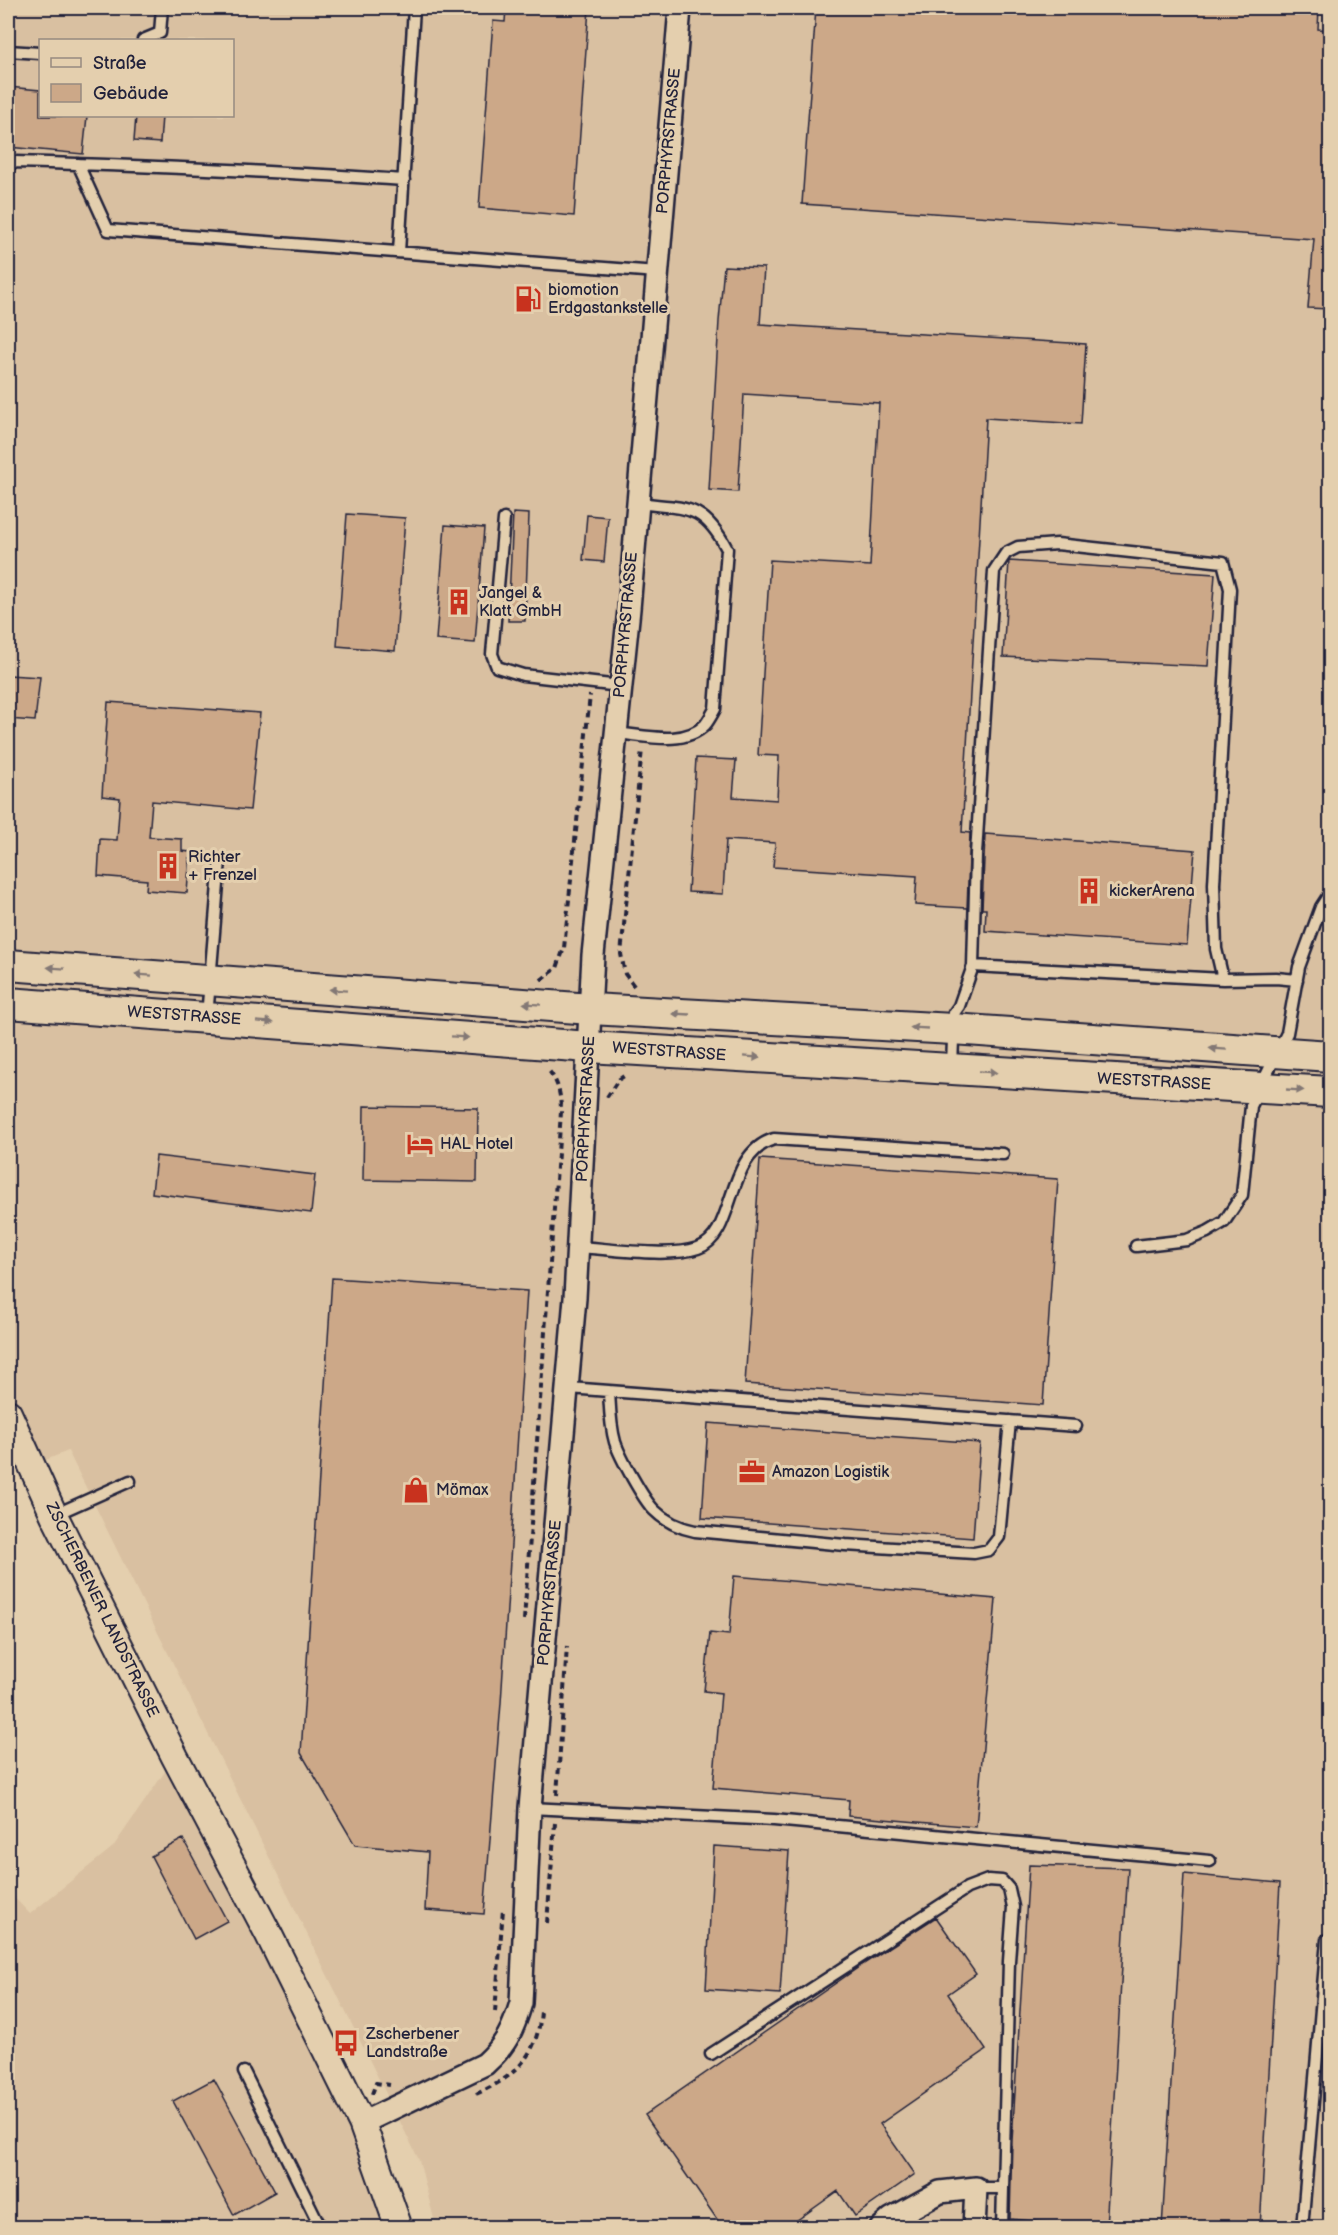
<svg xmlns="http://www.w3.org/2000/svg" width="1338" height="2235" font-family="'Balsamiq Sans',sans-serif">
<rect width="100%" height="100%" fill="#e4cfae"/>
<filter id="ink" filterUnits="userSpaceOnUse"><feTurbulence type="fractalNoise" baseFrequency=".0167" numOctaves="2"/><feDisplacementMap in="SourceGraphic" scale="12" xChannelSelector="R" yChannelSelector="G"/><feConvolveMatrix kernelMatrix="1 2 1 2 8 2 1 2 1" color-interpolation-filters="sRGB"/></filter>
<g filter="url(#ink)">
<!-- built -->
<path fill="#d9c0a1" fill-rule="evenodd" d="M8,8H1330V2227H436L419,2160L68,1451L8,1475ZM40,40H232V116H40Z
M175,1757L363,2155L386,2227H8V1891L30,1914L113,1847Z"/>
<!-- building -->
<path fill="#cca888" stroke="#22223b" stroke-width="1.5" d="M506,8H589L574,216L479,208L493,21L505,22Z
M816,8H1319L1318,29L1330,30V309L1308,308L1314,239L802,204Z
M8,87L40,90V116H87L83,154L8,147Z
M136,116H162L160,143L134,141Z
M724,266L764,268L760,324L1086,344L1081,424L986,418L962,832L970,833L967,908L915,905L917,876L773,867L775,843L726,840L723,894L688,892L696,758L736,760L733,797L777,800L779,756L758,755L770,560L870,566L879,403L744,394L738,492L709,490L719,321Z
M513,513L529,514L525,621H508Z
M347,514L405,518L395,651L337,646Z
M587,515L608,517L604,562L583,560Z
M445,525L484,528L475,643L436,640Z
M1009,561L1215,574L1208,666L1003,657Z
M8,675L40,677L35,721L8,719Z
M108,702L260,713L250,810L152,801L149,837L182,839V851L190,852L187,893L146,890L147,880L98,876L100,839L117,840L120,798L102,796Z
M985,834L1195,850L1187,945L985,931L986,909H982Z
M364,1106L478,1108L477,1182L363,1180Z
M156,1156L315,1175L311,1213L152,1193Z
M760,1159L1058,1179L1043,1405L745,1384Z
M332,1278L527,1291L501,1703L484,1914L425,1910L428,1852L355,1845L301,1753Z
M708,1423L980,1443L973,1538L702,1518Z
M734,1576L996,1599L976,1827L848,1816L849,1800L713,1788L721,1693L704,1691L710,1633L729,1635Z
M183,1839L227,1921L194,1939L151,1856Z
M714,1846L789,1851L780,1994L706,1989Z
M1029,1865L1128,1868L1106,2228L1010,2219L1012,2141Z
M1184,1874L1280,1883L1260,2228H1162Z
M936,1917L976,1974L948,1994L986,2050L880,2124L915,2174L855,2216L838,2191L786,2228H723L645,2115L862,1965Z
M214,2079L275,2192L234,2215L173,2101Z"/>
<g fill="none" stroke-linecap="round" stroke-linejoin="round">
<!-- service casing -->
<g stroke="#22223b" stroke-width="15">
<path id="service" d="M143,40L160,33L162,8
M8,51L40,53
M78,164L108,230L657,272
M8,165L15,162C145,166 275,171 404,180
M399,252L414,8
M504,519L492,654L497,667L523,675L620,686
M615,733C643,735 683,747 705,725C709,720 712,714 715,709L727,549C702,502 685,509 637,503
M973,966L1223,979
M207,1017L220,860
M952,1066L954,1013L959,1006L973,966L976,854L994,571L1006,553L1018,547L1057,544L1223,562L1230,589L1214,884L1216,949L1223,979L1276,978L1297,980
M1136,1246L1187,1240L1207,1232L1224,1222L1242,1195L1251,1106L1287,1033L1299,967L1321,907L1330,893
M578,1247C611,1249 669,1258 698,1248C737,1235 724,1154 774,1139L1003,1154
M569,1388L1076,1426
M609,1391C610,1408 610,1425 615,1442C620,1457 643,1499 654,1510C665,1521 680,1528 695,1531L845,1545L974,1553L989,1550L999,1537L1010,1421
M54,1515L130,1481
M530,1808L774,1820L1210,1861
M711,2054L967,1888L988,1880L1002,1881L1009,1889L1013,1907L1009,1961L1003,2188H976
M244,2072L321,2228
M1002,2228L1003,2188
M1302,2228L1327,1940"/>
</g>
<!-- minor casing -->
<g stroke="#22223b" stroke-width="26">
<path id="minor" d="M362,2123L485,2064C506,2045 513,2030 521,2003L530,1808L575,1298L593,955L629,609L680,8
M881,2228L891,2219L940,2192L976,2188L974,2228"/>
</g>
<!-- tertiary casing -->
<g stroke="#22223b" stroke-width="30">
<path id="tertiary" d="M8,1413L54,1515L175,1757L269,1935L362,2123L399,2228"/>
</g>
<!-- secondary casing -->
<g stroke="#22223b" stroke-width="34">
<path id="secondary" d="M8,965L591,1009L953,1029L1330,1056
M8,1003L589,1047L1330,1092"/>
</g>
<!-- path -->
<path stroke="#22223b" stroke-width="4" stroke-dasharray="6 4.5" stroke-linecap="butt" d="M541,980L557,968L564,948L590,695
M634,986L625,974L621,954L642,749
M607,1097L618,1080L627,1074
M524,1620L561,1112C561,1097 559,1081 547,1069
M557,1795L567,1646
M547,1923L555,1823
M495,2012L503,1909
M372,2094L376,2083L390,2085
M476,2094C515,2077 538,2056 541,2011"/>
<!-- service -->
<use href="#service" stroke="#e4cfae" stroke-width="10"/>
<!-- minor -->
<use href="#minor" stroke="#e4cfae" stroke-width="21"/>
<!-- tertiary -->
<use href="#tertiary" stroke="#e4cfae" stroke-width="26"/>
<!-- secondary -->
<use href="#secondary" stroke="#e4cfae" stroke-width="30"/>
</g>
<!-- one-way arrows -->
<defs><path id="oneway-solid" d="M-6-.8H1V-3.2L6.5 0L1 3.2V.8H-6Z" transform="scale(1.5)"/></defs>
<g fill="#837874">
<use href="#oneway-solid" transform="translate(56 968) rotate(-176)"/>
<use href="#oneway-solid" transform="translate(143 975) rotate(-176)"/>
<use href="#oneway-solid" transform="translate(338 990) rotate(-176)"/>
<use href="#oneway-solid" transform="translate(532 1004) rotate(-176)"/>
<use href="#oneway-solid" transform="translate(681 1014) rotate(-177)"/>
<use href="#oneway-solid" transform="translate(265 1022) rotate(4)"/>
<use href="#oneway-solid" transform="translate(919 1028) rotate(-177)"/>
<use href="#oneway-solid" transform="translate(460 1037) rotate(4)"/>
<use href="#oneway-solid" transform="translate(1218 1049) rotate(-176)"/>
<use href="#oneway-solid" transform="translate(752 1057) rotate(4)"/>
<use href="#oneway-solid" transform="translate(988 1072) rotate(4)"/>
<use href="#oneway-solid" transform="translate(1295 1090) rotate(3)"/>
</g>
</g>
<!-- icons -->
<defs>
<g id="fuel-bare" transform="scale(2.07)"><path d="M-5.5-6h7V0h2V4h1.3V-2.5L3-4.5l.8-.8L6-3V5H2.5V1h-1V6h-7ZM-4.2-4.7v3.2H.2V-4.7Z" fill="#c8321e" stroke="#e4cfae" stroke-width="2.5" paint-order="stroke"/></g>
<g id="building-bare" transform="scale(2.07)"><path d="M-4-6H4V6H1V3H-1V6H-4ZM-2.5-4.3h1.7v1.8h-1.7ZM.8-4.3h1.7v1.8H.8ZM-2.5-1h1.7V.8h-1.7ZM.8-1h1.7V.8H.8Z" fill="#c8321e" stroke="#e4cfae" stroke-width="2.5" paint-order="stroke"/></g>
<g id="hotel-bare" transform="scale(2.07)"><path d="M-6-4.5h1.5V1H6V5H4.5V3h-9V5H-6ZM-4 0a1.8 1.8 0 1 1 3.6 0ZM.5 0V-2.5h3Q6-2.5 6 0Z" fill="#c8321e" stroke="#e4cfae" stroke-width="2.5" paint-order="stroke"/></g>
<g id="office-bare" transform="scale(2.07)"><path d="M-6-3h4V-5.5h4V-3h4V5H-6ZM-1-4.5V-3h2v-1.5ZM-6 0V1H6V0Z" fill="#c8321e" stroke="#e4cfae" stroke-width="2.5" paint-order="stroke"/></g>
<g id="shop-bare" transform="scale(2.07)"><path d="M-5-2.5h2.3a2.7 3.5 0 0 1 5.4 0H5L5.5 6h-11ZM-1.5-2.5h3a1.5 2.3 0 0 0-3 0Z" fill="#c8321e" stroke="#e4cfae" stroke-width="2.5" paint-order="stroke"/></g>
<g id="bus-bare" transform="scale(2.07)"><path d="M-5-6H5V4H4V6H2V4H-2V6H-4V4H-5ZM-3.5-4V0h7V-4ZM-3.5 1.2v1.5H-2V1.2ZM2 1.2v1.5H3.5V1.2Z" fill="#c8321e" stroke="#e4cfae" stroke-width="2.5" paint-order="stroke"/></g>
</defs>
<g fill-rule="evenodd">
<use href="#fuel-bare" x="528" y="299"/>
<use href="#building-bare" x="459" y="602"/>
<use href="#building-bare" x="168" y="866"/>
<use href="#building-bare" x="1089" y="891"/>
<use href="#hotel-bare" x="420" y="1144"/>
<use href="#office-bare" x="752" y="1472"/>
<use href="#shop-bare" x="416" y="1490"/>
<use href="#bus-bare" x="346" y="2043"/>
</g>
<g text-anchor="middle" dominant-baseline="central" stroke-width="6" stroke-linejoin="round" paint-order="stroke">
<!-- street labels -->
<g font-size="16" fill="#22223b" stroke="#e4cfae">
<text transform="translate(669 141) rotate(-85)">PORPHYRSTRASSE</text>
<text transform="translate(626 625) rotate(-85)">PORPHYRSTRASSE</text>
<text transform="translate(184 1016) rotate(4)">WESTSTRASSE</text>
<text transform="translate(669 1052) rotate(4)">WESTSTRASSE</text>
<text transform="translate(1154 1082) rotate(3)">WESTSTRASSE</text>
<text transform="translate(586 1109) rotate(-87)">PORPHYRSTRASSE</text>
<text transform="translate(550 1593) rotate(-85)">PORPHYRSTRASSE</text>
<text transform="translate(102 1610) rotate(64)">ZSCHERBENER LANDSTRASSE</text>
</g>
<!-- poi labels -->
<g font-size="16" fill="#22223b" stroke="#e4cfae" text-anchor="start">
<text x="548" y="290">biomotion<tspan x="548" dy="18">Erdgastankstelle</tspan></text>
<text x="479" y="593">Jangel &amp;<tspan x="479" dy="18">Klatt GmbH</tspan></text>
<text x="188" y="857">Richter<tspan x="188" dy="18">+ Frenzel</tspan></text>
<text x="1109" y="891">kickerArena</text>
<text x="440" y="1144">HAL Hotel</text>
<text x="772" y="1472">Amazon Logistik</text>
<text x="436" y="1490">Mömax</text>
<text x="366" y="2034">Zscherbener<tspan x="366" dy="18">Landstraße</tspan></text>
</g>
</g>
<!-- margin -->
<rect width="1338" height="2235" fill="none" stroke="#e4cfae" stroke-width="30"/>
<rect x="15" y="15" width="1308" height="2205" fill="none" stroke="#22223b" stroke-width="2" filter="url(#ink)"/>
<!-- legend -->
<rect x="39" y="39" width="195" height="78" fill="#e4cfae" stroke="#968a80" stroke-width="1.5"/>
<rect x="51" y="58" width="30" height="9" fill="#e4cfae" stroke="#968a80" stroke-width="1.5"/>
<text x="93" y="69" font-size="18" fill="#22223b">Straße</text>
<rect x="51" y="84" width="30" height="18" fill="#cca888" stroke="#968a80" stroke-width="1.5"/>
<text x="93" y="99" font-size="18" fill="#22223b">Gebäude</text>
</svg>
